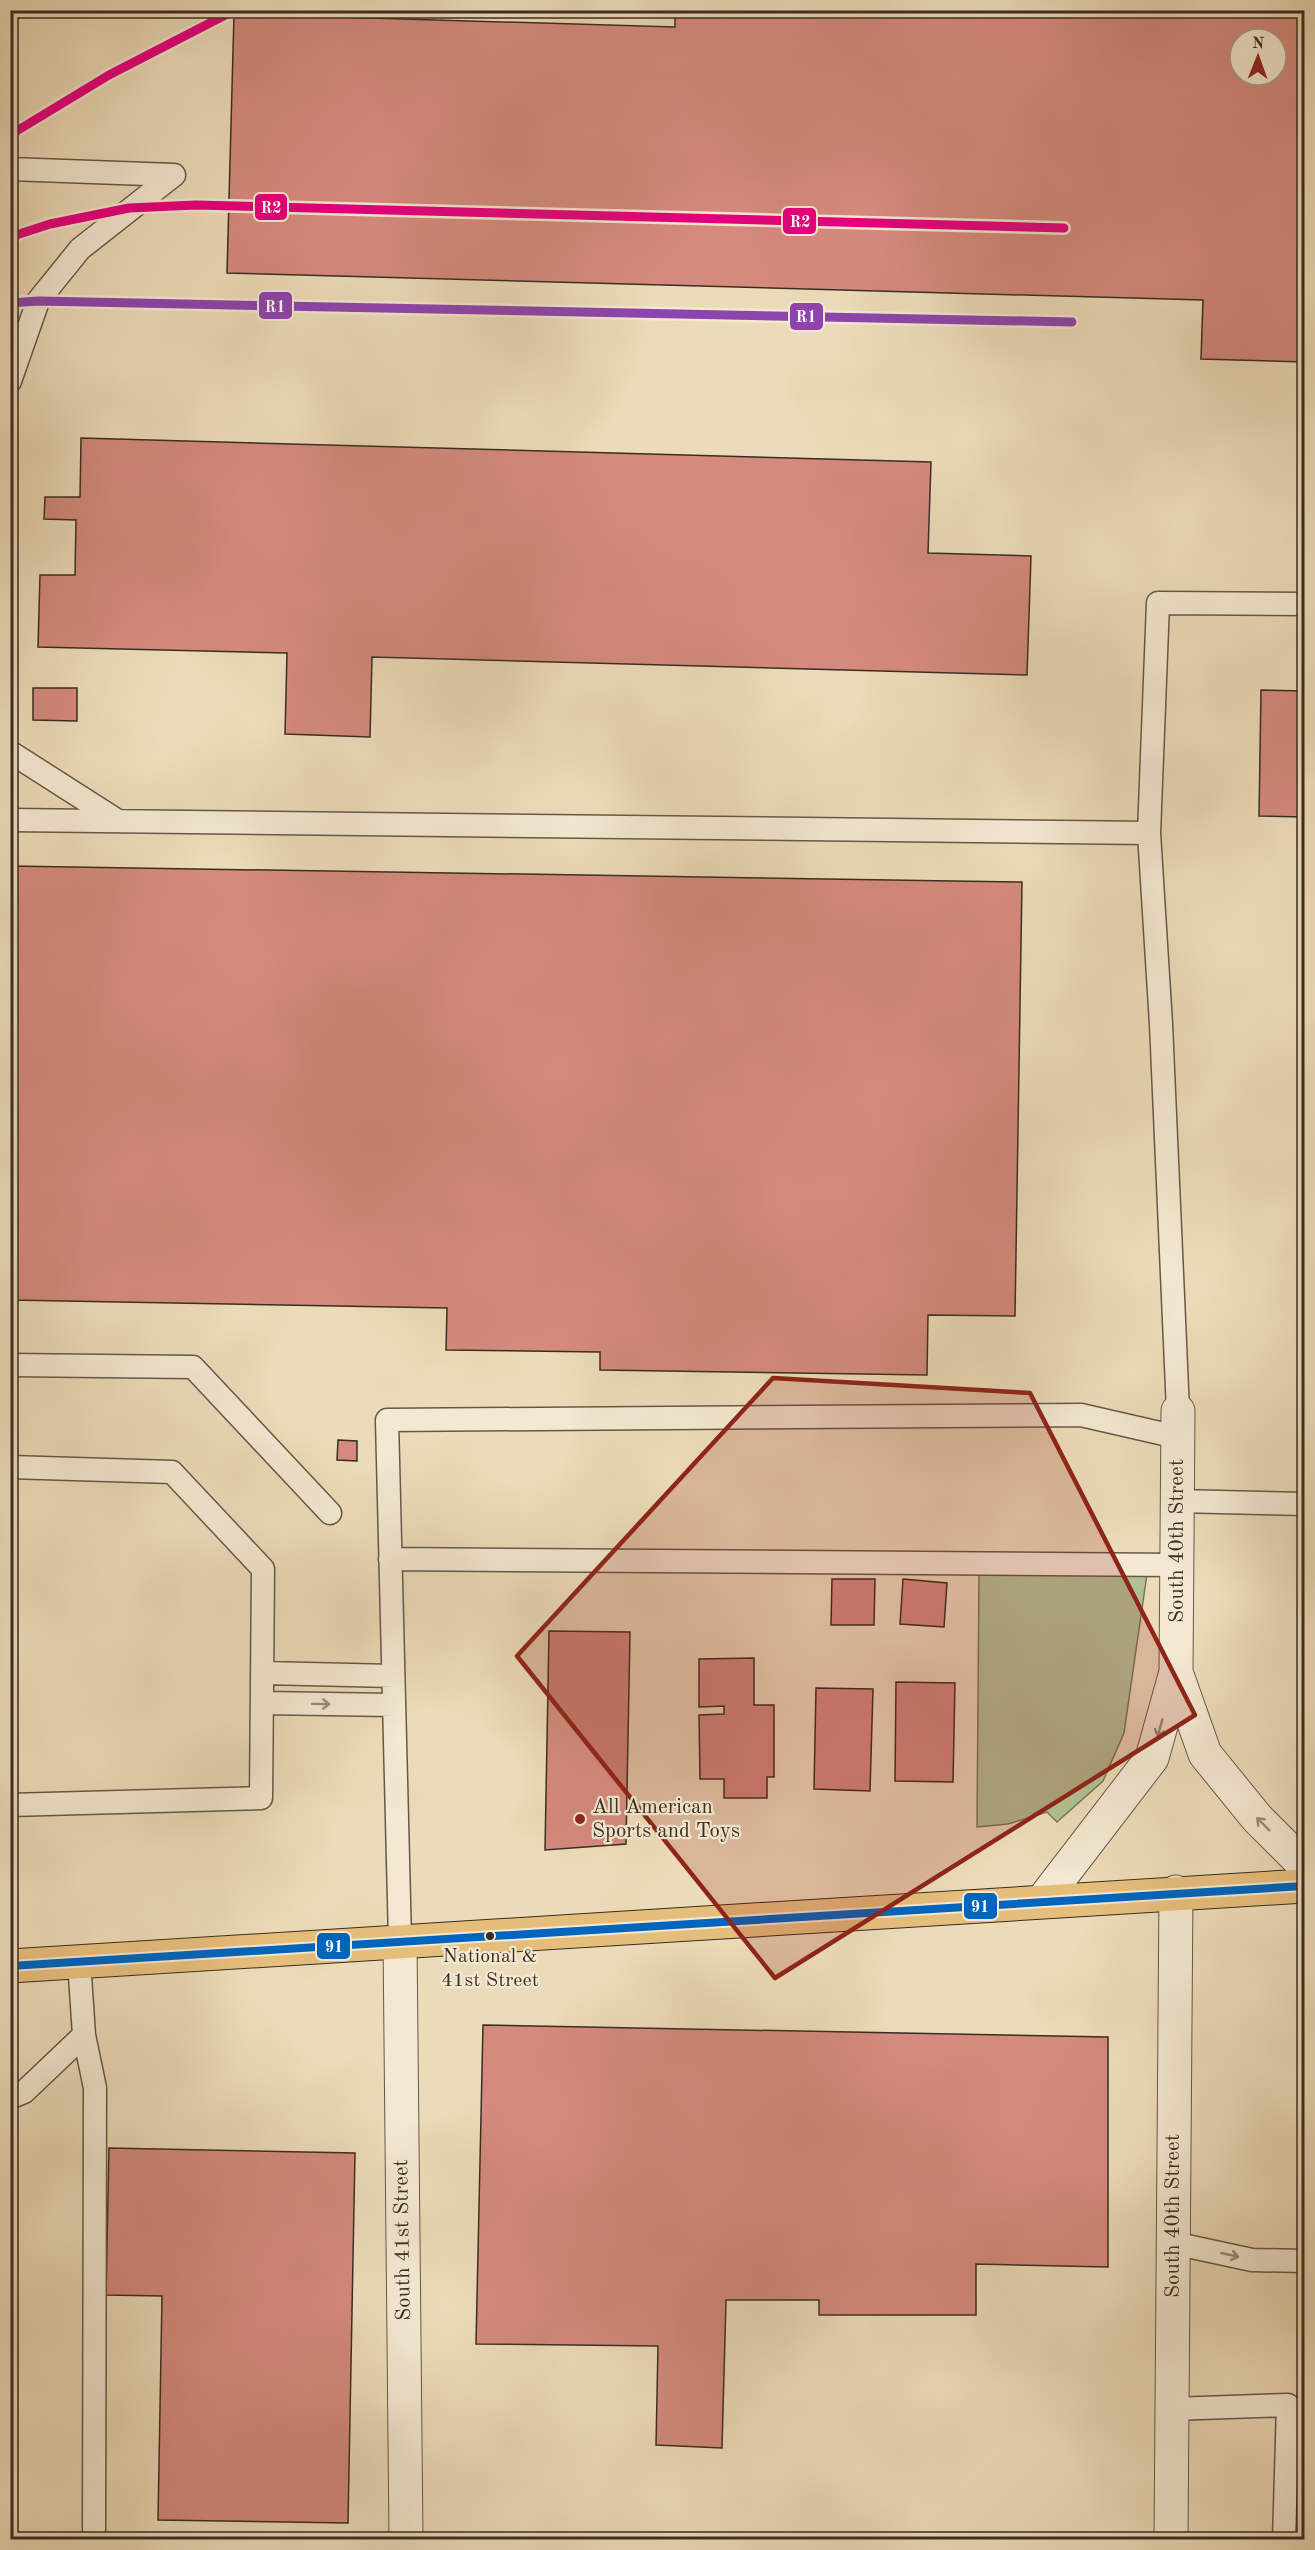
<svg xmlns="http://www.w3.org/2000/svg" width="1315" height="2550" font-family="'Old Standard TT',serif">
<rect width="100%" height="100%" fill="#ecdbb8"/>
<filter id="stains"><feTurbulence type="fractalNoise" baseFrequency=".00333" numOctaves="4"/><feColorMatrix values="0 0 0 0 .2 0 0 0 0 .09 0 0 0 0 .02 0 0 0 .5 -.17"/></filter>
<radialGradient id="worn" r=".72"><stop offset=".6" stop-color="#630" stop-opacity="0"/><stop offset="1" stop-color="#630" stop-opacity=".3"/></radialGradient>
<!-- green -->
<path fill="#b2c193" stroke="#76775a" stroke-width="1.5" d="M979,1571L1147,1574L1124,1733L1103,1781L1057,1822L1047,1812L1008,1824L977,1827Z"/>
<!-- building -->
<path fill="#d48a7d" stroke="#3a2d22" stroke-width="1.5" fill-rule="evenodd" d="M675,10H1304V362L1201,359L1203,300L227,273L234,14L675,27ZM1240,39H1276V75H1240Z
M81,438L931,462L928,553L1031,556L1027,675L372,657L370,737L285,734L287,653L38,647L40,575H75L76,520L44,519L45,497H80Z
M33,688H77V721L33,720Z
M1261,690L1304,691V817L1259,816Z
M10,866L1022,882L1015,1316L928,1315L927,1375L600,1370V1352L446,1350L447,1308L10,1300Z
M338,1440L357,1441V1461L337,1460Z
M832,1579H875L874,1625H831Z
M903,1579L947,1583L944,1627L900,1624Z
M549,1631L630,1632L626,1844L545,1850Z
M754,1658V1705H774V1777H767V1798H724V1779H700L699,1715L724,1714V1706L699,1707V1659Z
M896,1682L955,1683L953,1782L895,1781Z
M816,1688L873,1689L870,1791L814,1789Z
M483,2025L1108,2037V2267L976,2264V2315H819V2300H726L722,2448L656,2445L658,2346L476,2344Z
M109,2148L355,2153L348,2523L158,2520L162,2296L106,2295Z"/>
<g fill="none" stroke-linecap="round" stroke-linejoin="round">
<!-- service casing -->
<g stroke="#665848" stroke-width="25">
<path id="service" d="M10,169L174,175
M10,381L38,301L80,249L174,175
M10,752L118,821
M10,820L1149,833
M10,1365L193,1367L330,1513
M1178,1411L1161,1024L1149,833L1158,603L1304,604
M10,1467L172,1472L263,1569L261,1798L10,1805
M1177,1501L1304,1504
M390,1559L1177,1565
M263,1673L393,1676
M263,1703L393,1705
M400,1940L387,1420L1081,1415L1177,1437
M79,1961L84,2035L95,2088L94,2540
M10,2098L24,2092L84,2035
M1173,2243L1252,2260L1304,2261
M1172,2409L1288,2405L1284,2540"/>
</g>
<!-- minor casing -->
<g stroke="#665848" stroke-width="35">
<path id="minor" d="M1176,1672L1205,1754L1257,1818L1304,1865
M1043,1900L1152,1758L1176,1672L1178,1411
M400,1940L406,2540
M1171,2540L1176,1892"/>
</g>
<!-- primary casing -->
<g stroke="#3a2d22" stroke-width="35">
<path id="primary" d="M10,1966L1304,1886"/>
</g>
<!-- service -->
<use href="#service" stroke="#f3e8d1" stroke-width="22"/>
<!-- minor -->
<use href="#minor" stroke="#f3e8d1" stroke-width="33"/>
<!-- primary -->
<use href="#primary" stroke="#e6be7c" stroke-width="33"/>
<!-- bus-1 casing -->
<g stroke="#f3e8d1" stroke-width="12">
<path id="bus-1" d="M10,1966L1304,1886"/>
</g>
<!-- bus-1 -->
<use href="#bus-1" stroke="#0065bd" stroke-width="8"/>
<!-- rail-1 casing -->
<g stroke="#f3e8d1" stroke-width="14">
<path id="rail-1" d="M10,303L38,301L1072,322"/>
</g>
<!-- rail-2 casing -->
<g stroke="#f3e8d1" stroke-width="14">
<path id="rail-2" d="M10,135L109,75L235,10
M10,237L50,224L129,208L196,205L1064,228"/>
</g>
<!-- rail-1 -->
<use href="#rail-1" stroke="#8e44ad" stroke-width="9"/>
<!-- rail-2 -->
<use href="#rail-2" stroke="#e5007d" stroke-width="9"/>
</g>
<!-- one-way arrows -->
<defs><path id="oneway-shaft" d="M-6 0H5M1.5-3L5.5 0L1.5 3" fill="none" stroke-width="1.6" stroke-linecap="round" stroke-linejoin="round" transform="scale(1.5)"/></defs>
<g stroke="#968a7a">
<use href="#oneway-shaft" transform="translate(321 1704) rotate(1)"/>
<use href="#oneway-shaft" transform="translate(1160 1728) rotate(106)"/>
<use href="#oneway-shaft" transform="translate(1263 1824) rotate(-135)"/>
<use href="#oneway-shaft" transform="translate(1230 2255) rotate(13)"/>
</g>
<!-- marked area -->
<path fill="#8f2418" fill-opacity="0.2" stroke="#8f2418" stroke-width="4.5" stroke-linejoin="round" d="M773,1378L1030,1393L1195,1715L775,1978L517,1656Z"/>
<!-- markers -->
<circle fill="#8f2418" stroke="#f3e8d1" stroke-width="2" cx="580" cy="1819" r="6"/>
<circle fill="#3a2d22" stroke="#f3e8d1" stroke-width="2" cx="490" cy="1936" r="5"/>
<g text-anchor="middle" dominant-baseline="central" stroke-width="4.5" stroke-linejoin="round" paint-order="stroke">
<!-- bus labels -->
<g font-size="20" fill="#3a2d22" stroke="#f3e8d1">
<text x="490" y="1957">National &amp;<tspan x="490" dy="24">41st Street</tspan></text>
</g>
<!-- street labels -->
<g font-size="21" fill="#3a2d22" stroke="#f3e8d1">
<text transform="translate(1177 1541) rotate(-90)">South 40th Street</text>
<text transform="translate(1173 2216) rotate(-90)">South 40th Street</text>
<text transform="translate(403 2240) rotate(-91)">South 41st Street</text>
</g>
<!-- poi labels -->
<g font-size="21" fill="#3a2d22" stroke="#f3e8d1" text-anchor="start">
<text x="592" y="1807">All American<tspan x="592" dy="24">Sports and Toys</tspan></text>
</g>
</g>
<g stroke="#f3e8d1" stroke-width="2">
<rect x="254" y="193" width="34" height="28" rx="6" fill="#e5007d"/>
<rect x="782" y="207" width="35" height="28" rx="6" fill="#e5007d"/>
<rect x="258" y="291" width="35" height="29" rx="6" fill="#8e44ad"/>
<rect x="789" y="302" width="35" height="29" rx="6" fill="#8e44ad"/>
<rect x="963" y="1892" width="35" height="28" rx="6" fill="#0065bd"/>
<rect x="316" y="1932" width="35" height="28" rx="6" fill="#0065bd"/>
</g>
<g font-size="16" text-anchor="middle" font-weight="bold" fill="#fff">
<text x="271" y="213">R2</text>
<text x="800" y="227">R2</text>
<text x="275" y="312">R1</text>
<text x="806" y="322">R1</text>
<text x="980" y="1912">91</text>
<text x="334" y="1952">91</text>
</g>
<!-- margin -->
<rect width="1315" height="2550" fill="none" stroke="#ecdbb8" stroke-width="36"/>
<rect x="12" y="12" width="1291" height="2526" fill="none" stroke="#3a2d22" stroke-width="3"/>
<rect x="18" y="18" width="1279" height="2514" fill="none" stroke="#3a2d22" stroke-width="1.5"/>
<!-- north arrow -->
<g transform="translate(1258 57) rotate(1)"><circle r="28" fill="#f3e8d1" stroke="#a99d8b" stroke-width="1.5"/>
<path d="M0-4.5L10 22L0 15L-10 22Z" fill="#8f2418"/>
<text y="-9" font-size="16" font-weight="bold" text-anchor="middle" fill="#3a2d22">N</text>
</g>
<rect width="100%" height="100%" filter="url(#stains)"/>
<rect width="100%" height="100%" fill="url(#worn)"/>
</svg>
